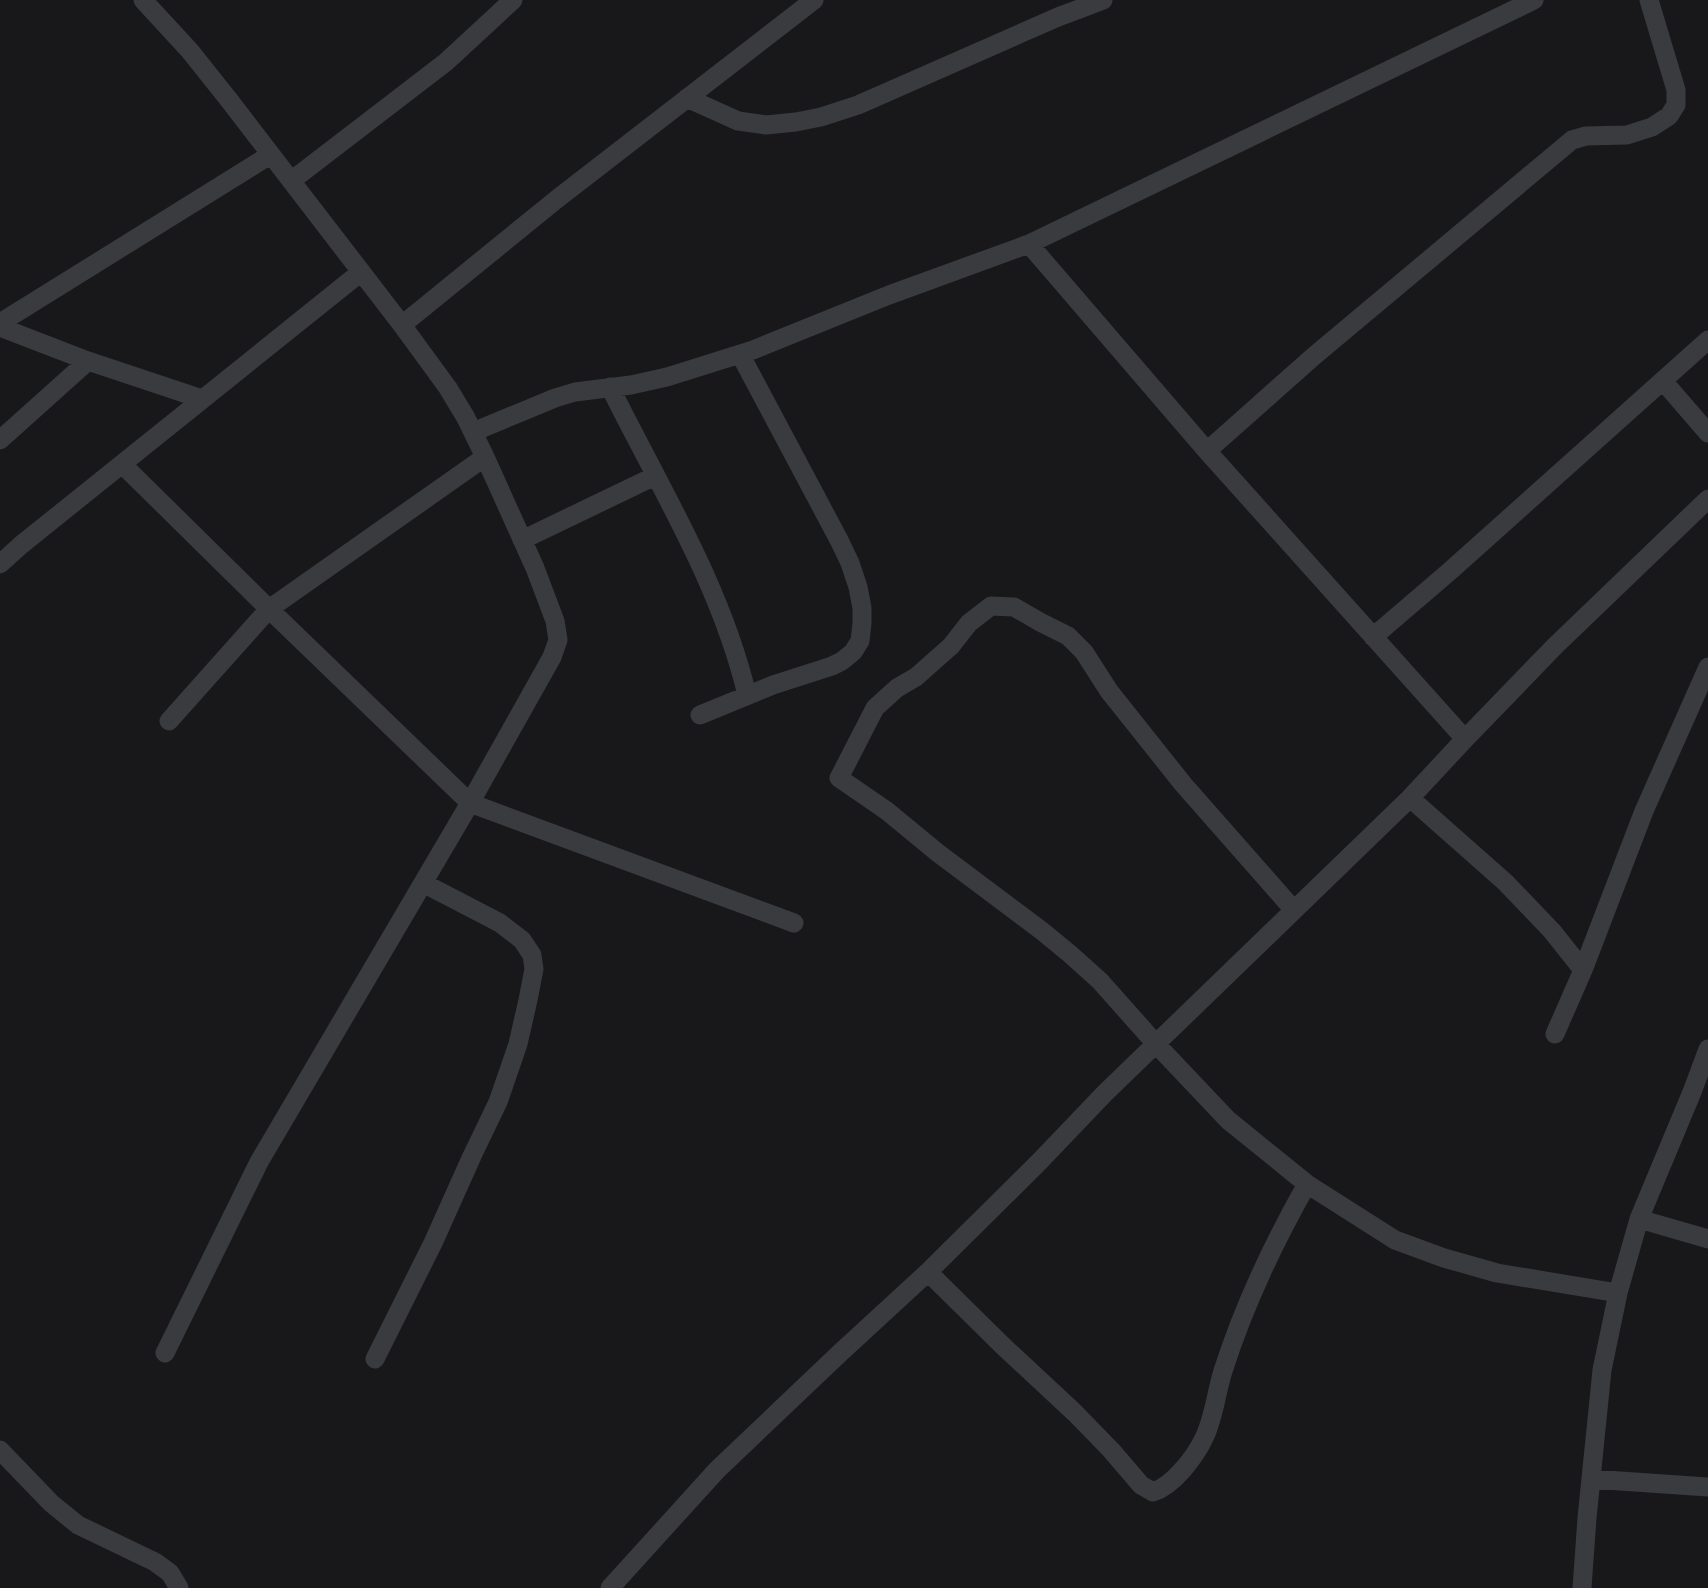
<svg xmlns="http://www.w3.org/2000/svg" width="1708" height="1588" font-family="'Sofia Sans Condensed',sans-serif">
<rect width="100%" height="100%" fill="#18181a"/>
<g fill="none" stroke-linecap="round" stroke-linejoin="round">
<!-- minor -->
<path stroke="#393b3e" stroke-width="19" d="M143,0L190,51L229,100L402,325L448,388L466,418L485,457L535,568L555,621L558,640L552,657L470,803L259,1162L165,1353
M687,98L738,121L766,125L796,122L821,117L858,105L1058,17L1103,0
M291,181L446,62L513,0
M1029,244L1207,451L1465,739
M0,323L270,155
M402,325L557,199L814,0
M0,327L88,361L202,399
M1663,381L1708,433
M610,387C660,488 721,585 747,695
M473,432L555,398L575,392L631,385L667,377L753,350L889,295L1029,244L1534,0
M0,440L88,361
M1207,451L1314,356L1572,140L1586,136L1627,135L1652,127L1669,116L1676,105V90L1649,0
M122,464L269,609L470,803L794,923
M522,540L655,476
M0,564L21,545L361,272
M1373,637L1450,571L1708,340
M700,715L773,685L832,666L842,661L853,652L860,641L862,623V608L858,587L850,563L839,540L740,354
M169,721L269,609L485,457
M1410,798L1505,882L1552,931L1583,970
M1293,909L1183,784L1109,691L1084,652L1068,636L1040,622L1014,607L991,606L969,623L951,646L916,677L897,688L875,708L839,778L887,811L938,853L1042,931L1070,954L1100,981L1156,1044L1228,1120L1307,1184L1395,1240L1444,1258L1497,1273L1618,1293
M1555,1034L1583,970L1644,811L1708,667
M1639,1219L1708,1239
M928,1272L1002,1345L1075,1413L1111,1450L1141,1485L1153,1492C1173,1486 1195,1457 1204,1438C1214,1418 1216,1393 1223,1371C1244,1305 1273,1244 1307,1184
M375,1359L433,1243L472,1156L498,1102L518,1044L528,1000L534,969L532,955L522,940L500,923L423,883
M0,1450L51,1503L78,1525L155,1562L170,1573L179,1588
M1591,1479L1708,1487
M610,1588L717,1470L840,1353L928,1272L1040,1161L1105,1093L1410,798L1465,739L1555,646L1708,499
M1582,1588L1587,1518L1602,1370L1618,1293L1639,1219L1692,1092L1708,1049"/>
</g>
</svg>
